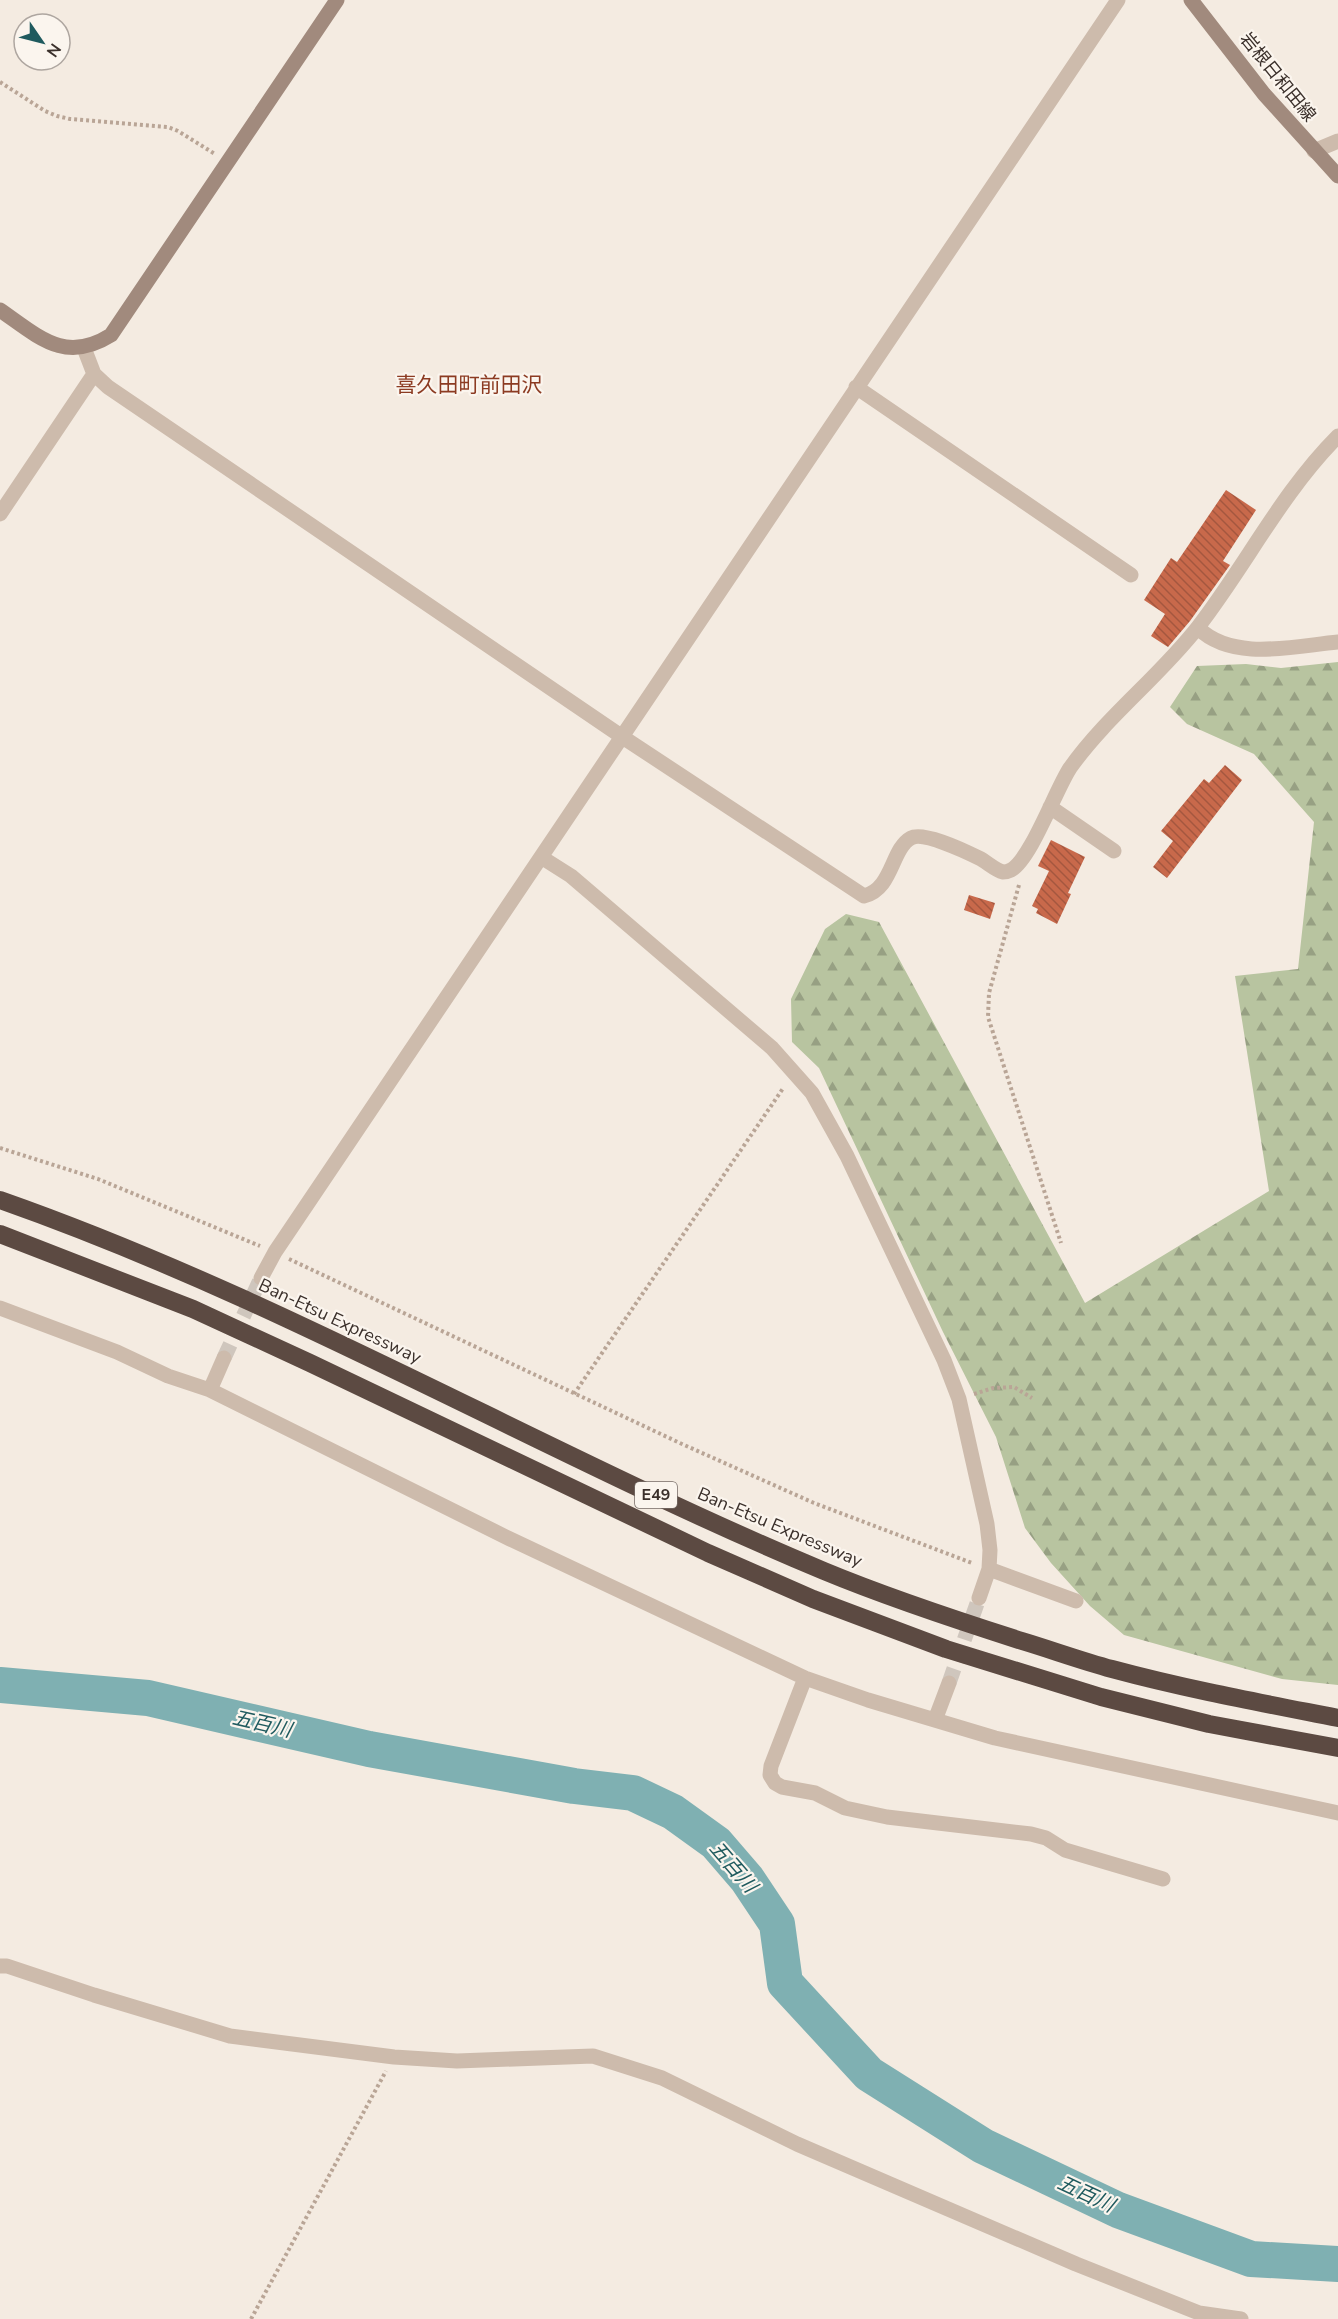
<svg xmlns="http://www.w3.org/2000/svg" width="1338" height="2319" font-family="'Nunito Sans','Noto Sans JP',sans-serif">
<defs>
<pattern id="forest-firs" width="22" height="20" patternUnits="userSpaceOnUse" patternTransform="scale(1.5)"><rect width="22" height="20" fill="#b8c4a0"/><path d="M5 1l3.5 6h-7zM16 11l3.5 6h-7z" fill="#97a083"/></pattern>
<pattern id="building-back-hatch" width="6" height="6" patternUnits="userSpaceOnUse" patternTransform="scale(1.5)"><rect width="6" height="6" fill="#c8694b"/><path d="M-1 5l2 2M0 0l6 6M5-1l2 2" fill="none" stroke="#a4573f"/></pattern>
</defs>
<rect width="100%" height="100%" fill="#f4ebe1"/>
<!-- forest -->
<path fill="url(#forest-firs)" d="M1338,662V1685L1282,1679L1124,1635L1090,1606L1051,1563L1025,1528L996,1437L943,1332L819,1068L792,1042L791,999L825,929L846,914L879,922L1085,1303L1269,1191L1235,976L1298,969L1314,822L1254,754L1187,724L1170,707L1197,666L1246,664L1281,668Z"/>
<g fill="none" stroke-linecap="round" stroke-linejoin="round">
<!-- river -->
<path stroke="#7fb0b2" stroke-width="36" d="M0,1685L148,1698L369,1749L574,1786L633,1793L673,1812L716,1843L747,1879L777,1924L785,1983L869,2074L983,2146L1118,2210L1251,2259L1338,2264"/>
</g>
<!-- building -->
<path fill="url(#building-back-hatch)" d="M1226,490L1256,510L1223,561L1230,565L1190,621L1168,647L1151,636L1165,614L1144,600L1171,558L1177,562Z
M1225,765L1242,780L1167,878L1153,867L1173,841L1161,831L1204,779L1209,783Z
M1051,840L1085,857L1068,893L1071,894L1057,924L1036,913L1038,909L1032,906L1049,871L1038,866Z
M969,895L995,903L990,919L964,910Z"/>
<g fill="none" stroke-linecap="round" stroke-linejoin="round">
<!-- street-tunnel -->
<path stroke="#cfc6bd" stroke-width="15" stroke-dasharray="15 8" stroke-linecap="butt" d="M224,1358L261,1278
M949,1683L979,1598"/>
<!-- path -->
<path stroke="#b9a596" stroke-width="4" stroke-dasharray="3 3" stroke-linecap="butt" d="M0,82L45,111L57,116L70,119L168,127L178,131L215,154
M1019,885L989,993L988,1017L1061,1243
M0,1148L98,1179L260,1246
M289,1259L682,1444L814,1503L972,1563
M574,1394L784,1087
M974,1394L993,1388L1014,1387L1032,1398
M251,2319L386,2071"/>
<!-- street -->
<path stroke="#cdbbac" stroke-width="15" d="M1314,151L1338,141
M84,348L94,374L108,387L621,736L864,896C893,889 891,849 911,838C923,831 967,852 979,858C987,862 995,870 1003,872C1006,872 1009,871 1011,870C1031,859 1056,789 1070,768C1107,716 1159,677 1198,627C1246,565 1282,492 1338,436
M856,387L1131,575
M0,514L94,374
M1198,628C1233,662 1294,646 1338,642
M1050,807L1114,851
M541,857L571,876L772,1048L812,1093L847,1156L944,1360L959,1399L987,1524L990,1550L989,1569L979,1598
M261,1278L275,1252L1118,0
M0,1308L117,1352L168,1376L210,1390L510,1539L805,1678L868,1700L995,1738L1338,1813
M210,1390L224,1358
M989,1569L1076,1601
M805,1678L771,1766L770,1775L775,1783L782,1787L815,1793L845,1808L887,1817L1031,1834L1046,1838L1065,1850L1163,1879
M935,1720L949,1683
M0,1966H7L94,1995L230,2036L394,2057L457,2061L593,2056L662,2078L797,2144L1076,2264L1199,2313L1241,2319"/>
<!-- secondary -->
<path stroke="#a18a7d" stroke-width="15" d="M1191,0L1264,94L1338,176
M0,310C39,337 65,364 111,335L337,0"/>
<!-- highway -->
<path stroke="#5c4a42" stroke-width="18" d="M0,1200C285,1300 546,1455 824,1571C889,1598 956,1620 1022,1641C1052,1650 1082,1661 1112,1669C1186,1689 1262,1703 1338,1718
M0,1234L193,1309L310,1363L708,1553L813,1599L946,1649L1101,1697L1209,1724L1338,1748"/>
</g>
<g text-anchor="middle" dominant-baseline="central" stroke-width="4.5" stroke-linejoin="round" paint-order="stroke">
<!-- shield labels -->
<rect fill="#fbf5ee" stroke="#756b66" stroke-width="1.5" x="635" y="1482" width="42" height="26" rx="4.5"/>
<g font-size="16" font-weight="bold" fill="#3b302b">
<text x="656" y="1495">E49</text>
</g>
<!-- street labels -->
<g font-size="18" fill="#3b302b" stroke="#fbf5ee">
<text transform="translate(1278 77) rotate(51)">岩根日和田線</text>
<text transform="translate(340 1321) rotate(25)">Ban-Etsu Expressway</text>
<text transform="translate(780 1527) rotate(23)">Ban-Etsu Expressway</text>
</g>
<!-- water labels -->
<g font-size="20" font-style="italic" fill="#1f5a5e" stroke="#fbf5ee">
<text transform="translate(262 1724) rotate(13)">五百川</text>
<text transform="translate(733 1867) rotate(49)">五百川</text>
<text transform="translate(1086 2194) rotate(25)">五百川</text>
</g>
<!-- quarter labels -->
<g font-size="21" fill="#8c3b22" stroke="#fbf5ee">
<text x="469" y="385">喜久田町前田沢</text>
</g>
</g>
<!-- north arrow -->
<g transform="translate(42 42) rotate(125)"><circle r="28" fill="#fbf5ee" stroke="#aea6a0" stroke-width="1.5"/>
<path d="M0-4.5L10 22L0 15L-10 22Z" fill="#1f5a5e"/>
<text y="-9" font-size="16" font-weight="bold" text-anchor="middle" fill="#3b302b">N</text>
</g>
</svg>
